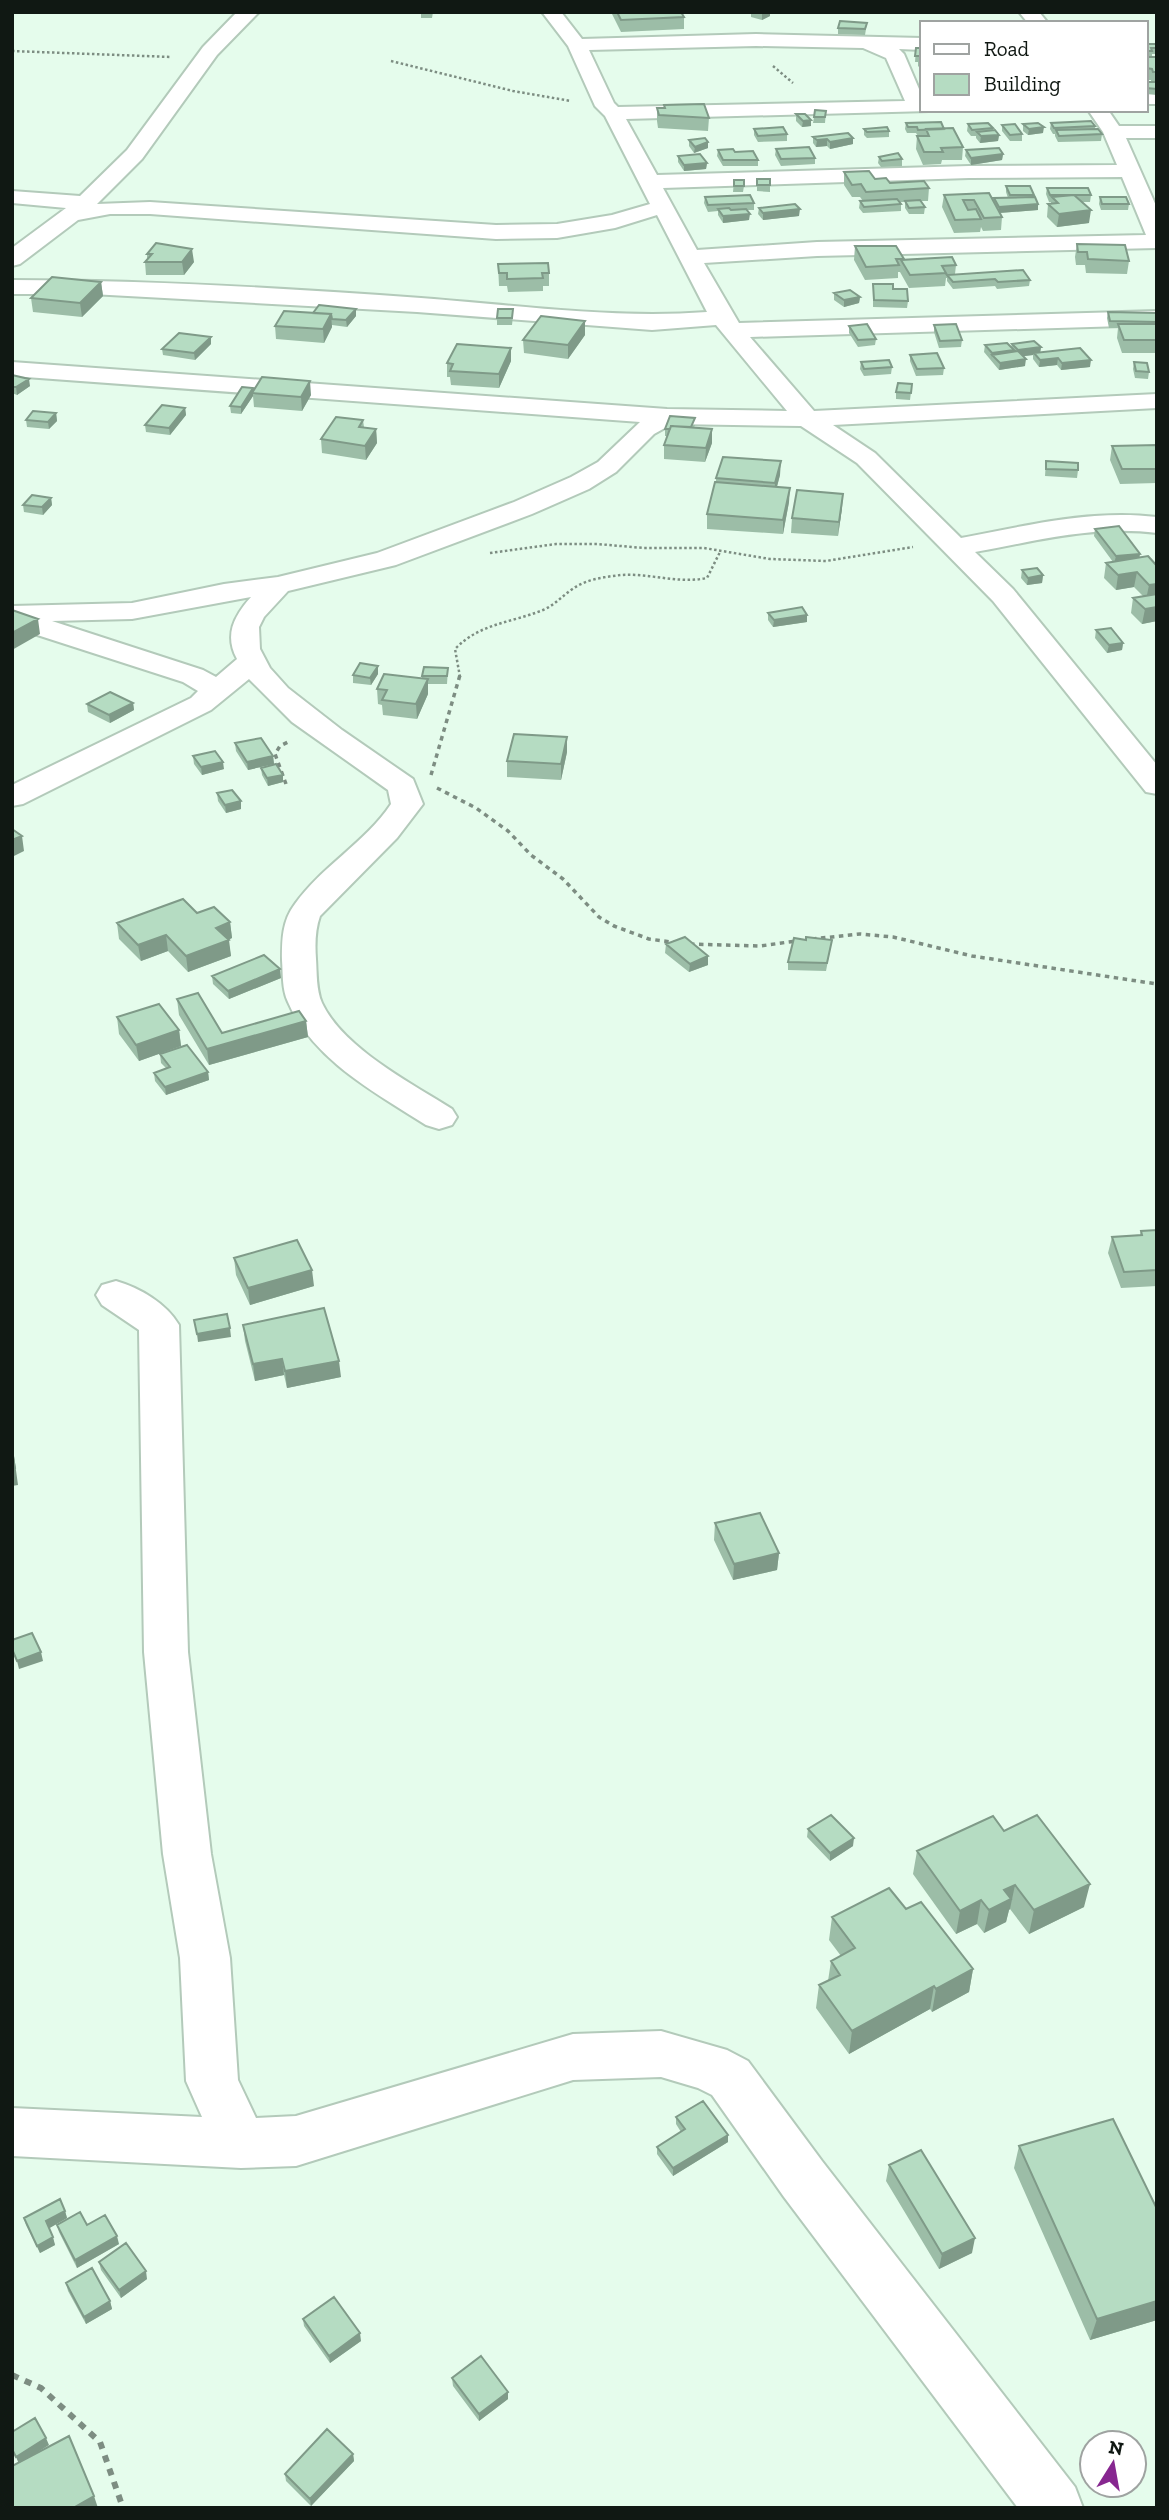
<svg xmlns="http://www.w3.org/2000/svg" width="1169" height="2520" font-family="'Zilla Slab',serif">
<rect width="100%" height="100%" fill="#e5fcec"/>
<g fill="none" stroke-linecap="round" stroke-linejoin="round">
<!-- minor casing -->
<g stroke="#b3caba" stroke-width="4">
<path id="minor" d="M237,12H259L217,55L142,159L97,204L150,202L496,225L557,224L612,215L650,204L605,116L595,106L568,46L542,12H561L582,39L756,34L922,38V50L899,49L904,54L922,96V110L929,111L626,119L657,175L969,166L1117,165L1103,132L1088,110H1108L1119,126H1157V138H1126L1157,208V248L817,256L704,263L739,323L1157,311V325L750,337L814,411L1157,394V408L833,425L875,453L961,538C1026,526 1090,509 1157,517V533C1095,525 1036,541 975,552L1013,589L1157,765V794L1146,792L993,601L857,463L801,426L672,424L654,434L616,472L589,489L532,514L396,565L288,591L264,617L259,627L260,649L270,668L288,688L342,730L413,779L423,804L397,838L320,916C315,930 315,945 316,959C317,973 316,990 322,1003C343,1048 411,1083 452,1109L457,1117L452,1125L439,1129L426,1125C376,1093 313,1060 288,1002C282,990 283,974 282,960C282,940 282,921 295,904C322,866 365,843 391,804L388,790L292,722L249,679L211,710L23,804L12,806V785L191,698L198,691L183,682L28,632L24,626L27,622H12V606L132,603L224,584L278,577L377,553L514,502L571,477L598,462L640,422L12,376V362L667,409L787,411L716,325L652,330L417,312L91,294H12V280C148,280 285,288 421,298C516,305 612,319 707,312L657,215L615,228L557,238L496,239L150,214H110L78,220L20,264L12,266V248L66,208L12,203V191L80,196L127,150L203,47ZM756,46L863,48L886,58L905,101L618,107L614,103L589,50ZM1122,177L1146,235L817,242L697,250L663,188L969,178ZM251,597C234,616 224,635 237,659L216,677L203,670L52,621L132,619Z
M1019,12H1039L1048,23H1028Z
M1146,92H1157V104H1146Z
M116,1281C140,1288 166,1303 179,1325L188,1652L211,1854L230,1958L238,2080L256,2118L296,2116L573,2034L661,2031L727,2050L748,2061L822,2161L1075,2487L1083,2508H1018L784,2197L712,2095L698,2088L661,2077L573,2080L296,2166L241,2168L12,2156V2108L202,2117L186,2081L180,1958L163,1854L144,1652L139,1330L102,1305L96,1295L102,1285Z"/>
</g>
<!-- path-far2 -->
<path stroke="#7d8d82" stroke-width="2.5" stroke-dasharray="2.5 2.5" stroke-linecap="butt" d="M12,51L171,57
M391,61L513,91L571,101
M773,66L793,83
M490,553L556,544H597L644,548H704L770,559L826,561L913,547
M460,677L455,649C480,623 511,623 543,610C555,605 563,595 574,588C587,579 605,577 621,575C650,573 678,584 707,578L720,552"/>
<!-- path-far1 -->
<path stroke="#7d8d82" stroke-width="3.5" stroke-dasharray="4.5 4.5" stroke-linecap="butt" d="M431,775L460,675
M286,784L275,754L280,746L290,741
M437,788L476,808L508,831L531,855L563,879L599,917L614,926L649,939L678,943
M812,939L860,934L893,937L972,956L1157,984
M690,944L760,946L796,941"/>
<!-- path -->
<path stroke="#7d8d82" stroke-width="6" stroke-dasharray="7 7" stroke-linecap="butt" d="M12,2375L41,2388L100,2442L123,2508"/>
<!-- minor -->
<use href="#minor" fill="#fff" fill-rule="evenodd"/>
</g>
<!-- wall -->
<path fill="#9cbda7" d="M421,12H433L432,18H421Z
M611,12H681L684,17V29L621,32Z
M751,12H770V16L762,20L751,17Z
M867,23L865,35L838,34V28Z
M1146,44H1157V54H1152V57H1157V95L1146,94V82H1151V80H1146Z
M916,48H922V69H921L918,66V62H915Z
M664,105L709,118L708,131L658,128L657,121V108H664Z
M826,111L825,123H813L814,117Z
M796,114L811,120V126L802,127L796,121Z
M906,123L944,129L963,147L962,160H942L941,164L923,165L916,149L917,136H918L916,133H907L905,129Z
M1051,123L1095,126V129L1102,134L1101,141L1058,142L1055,136V134H1053L1050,129Z
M968,124L993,128V130L999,135L998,141L980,143L976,138V136H971L967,131Z
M1023,124L1043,133L1028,135L1023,131Z
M1002,125L1022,134V141H1010L1002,131Z
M754,129L787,134V141L758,142L754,135Z
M864,129L889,131V137L867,138L864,135Z
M813,137L853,144L830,149L827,146L816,147L813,143Z
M689,140L708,148L694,153L689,146Z
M776,149L815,158V164L781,166L775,155Z
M718,150L735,152L758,160V166H723L717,156Z
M966,150L1003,154L1002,160L971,165L965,156Z
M678,156L707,163L706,169L684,171L678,162Z
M879,157L902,159V166L881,167L878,163Z
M844,172L890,183L929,188L928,201H921L925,207L924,214H909L905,208V202H900L901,204V211L863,213L859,208L860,201H863L860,197H852L844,185Z
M757,179H770V192L757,191Z
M734,180L744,186L743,192H733Z
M1006,186L1034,195V197L1038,204V210L1000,213L1002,217L1001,230L983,231L981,227L980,232L954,233L942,207L944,195L994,202V198H1008L1006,192Z
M1047,188L1091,195L1090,202H1082L1089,223L1057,227L1047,217L1048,204H1051V202H1049L1046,194Z
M705,197L754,203V210H747L749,220L723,223L718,215V211L708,212L704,203Z
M1100,197L1129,204L1128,210H1101L1099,204Z
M759,208L799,216L763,220L758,214Z
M1077,244L1129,261L1127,274L1086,273L1085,265H1076L1075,257Z
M855,246L904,259L903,260L956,265L955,274L1030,280L1029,286L997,289L995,286L953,289L947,281V278H946L945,286L909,288L900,272H898V278L865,280L854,260Z
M147,254L194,262L184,275H146L145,262L147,259Z
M498,264L549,273V286H543V291L508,292L507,286H499Z
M101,282L103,296L82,317L33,312L31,298Z
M873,284L893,289L908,301L907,308L873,307Z
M834,293L860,297L859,303L844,307L834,300Z
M356,309V316L347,327L332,325V327L324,343L276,339L275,326L313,313Z
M1108,312L1157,313V353H1122L1117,338L1118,328H1109L1107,318Z
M513,316L512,325H497V318Z
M934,325L962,340L961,347L939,348L934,332Z
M849,326L876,339L875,345L858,347L849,333Z
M585,335L568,359L524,353L523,340Z
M211,344L195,360L163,355L162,349Z
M1012,344L1041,347L1040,352L1090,367L1061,370L1057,365L1039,367L1033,359V355L1023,356L1025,366L999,370L984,352L985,345L1011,347Z
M910,355L944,368L943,375L916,376L910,361Z
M511,361L499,388L451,385L450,377H447V363Z
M861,362L892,367L891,374L864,376L860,369Z
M1134,362L1149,372L1148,379L1135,378L1133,369Z
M12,375L30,386L17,395L12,393Z
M912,384L910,400L896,399V392Z
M253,392L311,395L302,411L254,407L253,396L241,414L231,413L230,406Z
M185,408L186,415L170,435L146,432L145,425Z
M56,413L57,421L49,429L27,427L26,420Z
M363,420L364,427L376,429L377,443L366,460L322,453L321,439Z
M695,425L694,428L712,429V443L705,462L664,459V445L668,436H665V429Z
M1157,445V483L1120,484L1110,460L1112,446Z
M1046,461L1078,470L1077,478L1045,476Z
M780,475L777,487L789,502L783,534L707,529V514L716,483V478Z
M51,498L52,505L43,515L24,512L23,505Z
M842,508L838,536L791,533L792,518Z
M1095,529L1139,558L1157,566V621L1142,624L1131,613L1133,598L1143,596L1134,587L1116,590L1104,578L1106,563L1113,562L1094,536Z
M1022,570L1043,575L1042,583L1027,585L1021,578Z
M768,613L807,615V622L773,627L768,620Z
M1096,630L1123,643L1122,650L1107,653L1095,638Z
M448,668L447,684H428V694L417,719L383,715L382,705L378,704L377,689L422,678V676Z
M378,674L371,685L353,683V675Z
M133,703L134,710L110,723L88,712L87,704Z
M235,743L273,756L274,764L248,770L236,751Z
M567,752L561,780L507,777V761Z
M193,756L224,769L202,775L194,764Z
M261,768L283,782L268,786L262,775Z
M217,793L241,801V809L226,813L218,801Z
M197,913L230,922L232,938L228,940L231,956L188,972L168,951L141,961L119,939L117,923Z
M806,940H832L826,971L788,970V962Z
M666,944L708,965L689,972L665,953Z
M212,976L281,978L229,999L213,984Z
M177,999L222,1033L306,1021L308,1037L209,1065L179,1015Z
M117,1017L179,1030L181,1046L139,1061L119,1034Z
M160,1054L208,1072L209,1080L166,1095L155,1081L154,1073L166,1068L161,1063Z
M1157,1230V1286L1121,1288L1108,1253L1112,1237L1140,1235L1141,1231Z
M234,1258L314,1286L250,1305L236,1275Z
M243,1325L341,1377L287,1388L284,1375L255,1381L245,1341Z
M715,1523L779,1553L777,1570L733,1580L714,1540Z
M808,1829L853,1846L830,1861L807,1837Z
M1004,1831L1084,1907L1029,1934L1010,1909L1009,1910L1006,1922L984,1933L977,1924L956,1934L913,1874L917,1851Z
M906,1909L973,1969L969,1992L932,2012L930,2009L849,2054L816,2008L819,1985L828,1981L831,1961L841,1956L829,1940L832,1917Z
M676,2117L728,2142L673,2176L657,2154V2147L681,2132L676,2124Z
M1019,2146L1157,2209V2320L1090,2340L1014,2168Z
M889,2165L972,2253L939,2269L886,2181Z
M65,2211L67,2218L49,2228L55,2245L40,2253L26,2225L24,2218Z
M57,2225L119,2244L77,2268L59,2232Z
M99,2262L147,2279L121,2298L101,2270Z
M66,2283L110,2301L112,2309L86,2324L68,2291Z
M303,2319L361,2341L330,2363L304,2326Z
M452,2378L508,2392V2399L479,2421L453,2386Z
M353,2454L354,2461L311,2506L286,2481L285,2474Z"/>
<!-- shaded-wall -->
<path fill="#7f9a88" d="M765,12H770V16L762,20V14Z
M811,120V126L802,127L803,121Z
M1044,127L1043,133L1028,135L1029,129Z
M999,135L998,141L980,143L981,136Z
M853,138V144L830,149V142Z
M827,139V146L816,147L817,140Z
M708,142V148L694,153L695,147Z
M1003,154L1002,160L971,165V158Z
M707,163L706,169L684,171V165Z
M1038,204V210L998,213L999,207Z
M800,209L799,216L763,220V213Z
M1091,210L1089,223L1057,227L1059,214Z
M750,214L749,220L723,223V216Z
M192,249L194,262L184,275L182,262Z
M101,282L103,296L82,317L80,303Z
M860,297L859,303L844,307V300Z
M356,309V316L347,327L346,320Z
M331,314L332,327L324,343L323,329Z
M585,321V335L568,359V345Z
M211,337V344L195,360L194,353Z
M1041,347L1040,354L1034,353L1033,355L1017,357L1018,350Z
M511,348V361L499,388V374Z
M1014,350L1013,357L992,355L991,360L992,353Z
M1058,358L1057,365L1039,367L1040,360Z
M1026,359L1025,366L999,370L1000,363Z
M1091,360L1090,367L1061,370L1062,363Z
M29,379L30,386L17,395L16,387Z
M310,381L311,395L302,411L301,397Z
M253,388V396L241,414V407Z
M185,408L186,415L170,435L169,428Z
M56,413L57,421L49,429L48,422Z
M376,429L377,443L366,460L365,446Z
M712,429V443L705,462L706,448Z
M781,461L780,475L774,497L775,483Z
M790,488L789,502L783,534V520Z
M843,494L842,508L838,536L839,522Z
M51,498L52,505L43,515L42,507Z
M1140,554L1139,561L1114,564L1116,556Z
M1137,572L1134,587L1116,590L1118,575Z
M1043,575L1042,583L1027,585L1028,578Z
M1157,584V598L1146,600L1149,585Z
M1157,607V621L1142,624L1145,609Z
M807,615V622L773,627L774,620Z
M38,619L40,634L12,650V633Z
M1123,643L1122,650L1107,653L1109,645Z
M378,666V674L371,685L370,678Z
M428,679V694L417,719L416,704Z
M133,703L134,710L110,723L109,715Z
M567,737V752L561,780V764Z
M273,756L274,764L248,770L247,762Z
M223,762L224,769L202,775L201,767Z
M283,775V782L268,786L267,778Z
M241,801V809L226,813L225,805Z
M22,836L24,851L12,857V840Z
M230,922L232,938L218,944L216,928Z
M166,935L168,951L141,961L138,945Z
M229,940L231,956L188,972L186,956Z
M708,956V965L689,972L690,964Z
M280,969L281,978L229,999L228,991Z
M306,1021L308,1037L209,1065L207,1049Z
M179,1030L181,1046L139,1061L136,1045Z
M208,1072L209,1080L166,1095L165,1087Z
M312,1270L314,1286L250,1305L248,1288Z
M230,1328L231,1337L198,1342L197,1334Z
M282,1359L284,1375L255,1381L253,1364Z
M339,1361L341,1377L287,1388L285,1371Z
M12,1441L18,1485L12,1486Z
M779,1553L777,1570L733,1580L734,1564Z
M41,1652L43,1661L19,1669L17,1661Z
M854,1838L853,1846L830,1861V1853Z
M1090,1884L1084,1907L1029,1934L1034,1910Z
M1015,1885L1010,1909L1009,1910L1006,1922L984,1933L989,1910L1004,1890Z
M981,1900L977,1924L956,1934L960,1911Z
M973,1969L969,1992L932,2012L936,1989Z
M934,1986L930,2009L849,2054L852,2031Z
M728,2135V2142L673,2176V2168Z
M65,2211L67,2218L48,2229L46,2221Z
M117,2236L119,2244L77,2268L75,2260Z
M53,2237L55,2245L40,2253L37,2246Z
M975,2238L972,2253L939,2269L942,2254Z
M146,2271L147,2279L121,2298L119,2290Z
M110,2301L112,2309L86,2324L84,2317Z
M1157,2301V2320L1090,2340L1097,2319Z
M360,2333L361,2341L330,2363L329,2356Z
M508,2392V2399L479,2421V2414Z
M46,2438L49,2445L19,2464L16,2457Z
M353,2454L354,2461L311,2506L310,2499Z
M94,2496L98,2508H73Z"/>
<!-- building -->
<path fill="#b5dcc2" stroke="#7f9a88" stroke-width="2" d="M617,12H681L684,17L621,20Z
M840,21L867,23L865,29L838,28Z
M1146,44H1157V48H1151L1152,51H1146Z
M916,48H922V56H915Z
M1146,57H1157V72H1153L1152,69L1146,68Z
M1146,82H1157V89L1146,88Z
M704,104L709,118L659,115L657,108H665L664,105Z
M815,110L826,111L825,117H814Z
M796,114H805L811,120L803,121Z
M1091,121L1095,126L1054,128L1051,123Z
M941,122L944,129L918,130L917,127H908L906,123Z
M988,123L993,128L972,130L968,124Z
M1038,123L1044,127L1029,129L1023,124Z
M1015,124L1022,134L1010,135L1002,125Z
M783,127L787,134L758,136L754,129Z
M887,127L889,131L867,132L864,129Z
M953,128L963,147L941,148L943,152H924L917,136H929L926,129Z
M1098,129L1102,134L1059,136L1056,130Z
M995,130L999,135L981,136L977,132Z
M848,133L853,138L830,142L827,139L817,140L813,137Z
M705,138L708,142L695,147L689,140Z
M809,147L815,158L781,159L776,149Z
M999,148L1003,154L971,158L966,150Z
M733,149L735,152L753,151L758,160H723L718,150Z
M898,153L902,159L882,161L879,157Z
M700,154L707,163L684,165L678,156Z
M869,171L875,179L886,178L890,183L924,181L929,188L866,192L861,184L852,185L844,172Z
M757,179H770V185H757Z
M734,180H744V186H734Z
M1006,186H1030L1034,195H1010Z
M1047,188H1088L1091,195H1050Z
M989,193L1002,217L984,218L974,200H963L968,210L976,209L981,219L955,220L944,195Z
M750,195L754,203L708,205L705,197Z
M1074,195L1091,210L1059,214L1048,204L1058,203L1052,197Z
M1035,197L1038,204L999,207L994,198Z
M1100,197H1126L1129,204H1102Z
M897,199L901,204L864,207L860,201Z
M920,200L925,207L909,208L905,201Z
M795,204L800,209L763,213L759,208Z
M729,208L731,210L746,209L750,214L723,216L718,209Z
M156,243L192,249L182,262H145L152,254H147Z
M1077,244L1125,245L1129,261L1088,259L1087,252H1078Z
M855,246H896L904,259H896L899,265L866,267Z
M952,257L956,265L942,266L946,273L910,275L901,260Z
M548,263L549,273H542L543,278L507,279V273H499L498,264Z
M1023,270L1030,280L998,282L995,279L953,282L947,275Z
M52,277L101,282L80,303L31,298Z
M873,284H893V289H907L908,301L874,300Z
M850,290L860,297L844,300L834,293Z
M319,305L356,309L346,320L332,319L331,314L313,313Z
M498,309H513L512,318H497Z
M284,311L331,314L323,329L275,326Z
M1108,312L1157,313V322L1110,321Z
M541,316L585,321L568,345L523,340Z
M867,324L876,339L858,340L849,326Z
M956,324L962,340L940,341L934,325Z
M1118,324H1157V340H1124Z
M179,333L211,337L194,353L162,349Z
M1034,341L1041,347L1018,350L1012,344Z
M1007,343L1014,350L992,353L985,345Z
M457,344L511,348L499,374L450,371L453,364L447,363Z
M1080,348L1091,360L1062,363L1058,358L1040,360L1034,353Z
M1018,351L1026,359L1000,363L992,355Z
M937,353L944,368L917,369L910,355Z
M889,360L892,367L864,369L861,362Z
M1134,362L1147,363L1149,372L1136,371Z
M12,375L29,379L16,387H12Z
M262,377L310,381L301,397L252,393Z
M898,383L912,384L911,393L896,392Z
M242,387L253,388L241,407L230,406Z
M162,405L185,408L169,428L145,425Z
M33,411L56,413L48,422L26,420Z
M670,416L695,418L691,427L671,426L670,429H665Z
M336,417L363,420L359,427L376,429L365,446L321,439Z
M671,426L712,429L706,448L664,445Z
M1157,445V469H1122L1112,446Z
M723,457L781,461L775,483L716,478Z
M1046,461L1078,463V470L1046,469Z
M715,482L790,488L783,520L707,514Z
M797,490L843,494L839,522L792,518Z
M32,495L51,498L42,507L23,505Z
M1119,526L1140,554L1116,556L1095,529Z
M1148,556L1157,566V584L1149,585L1137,572L1118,575L1106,563Z
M1037,568L1043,575L1028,578L1022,570Z
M1157,594V607L1145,609L1133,598Z
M802,607L807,615L774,620L768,613Z
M12,610L38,619L12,633Z
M1111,628L1123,643L1109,645L1096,630Z
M360,663L378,666L370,678L353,675Z
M424,667L448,668L447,676H422Z
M384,674L428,679L416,704L382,700L387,690L377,689Z
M110,692L133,703L109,715L87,704Z
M514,734L567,737L561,764L507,761Z
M261,738L273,756L247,762L235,743Z
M215,751L223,762L201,767L193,756Z
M276,764L283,775L267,778L261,768Z
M232,790L241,801L225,805L217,793Z
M12,829L22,836L12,840Z
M183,899L197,913L214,907L230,922L216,928L229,940L186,956L166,935L138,945L117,923Z
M685,937L708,956L690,964L666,944Z
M806,937L832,940L827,963L788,962L794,938L806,940Z
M264,955L280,969L228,991L212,976Z
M198,993L222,1033L299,1011L306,1021L207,1049L177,999Z
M159,1004L179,1030L136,1045L117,1017Z
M187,1045L208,1072L165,1087L154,1073L170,1067L160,1054Z
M1157,1230V1270L1124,1272L1112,1237L1142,1235L1141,1231Z
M297,1240L312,1270L248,1288L234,1258Z
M324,1308L339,1361L285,1371L282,1359L253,1364L243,1325Z
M227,1314L230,1328L197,1334L194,1320Z
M12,1451L15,1468L12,1469Z
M760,1513L779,1553L734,1564L715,1523Z
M32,1633L41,1652L17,1661L12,1649V1640Z
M831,1815L854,1838L830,1853L808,1829Z
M1037,1815L1090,1884L1034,1910L1015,1885L1004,1890L1011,1899L989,1910L981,1900L960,1911L917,1851L993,1816L1004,1831Z
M889,1888L906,1909L921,1902L973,1969L936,1989L934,1986L852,2031L819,1985L840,1975L831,1961L855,1948L832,1917Z
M703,2101L728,2135L673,2168L657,2147L685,2129L676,2117Z
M1113,2119L1157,2209V2301L1097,2319L1019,2146Z
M921,2150L975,2238L942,2254L889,2165Z
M60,2199L65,2211L46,2221L53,2237L37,2246L24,2218Z
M80,2212L87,2225L105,2215L117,2236L75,2260L57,2225Z
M126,2243L146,2271L119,2290L99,2262Z
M92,2268L110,2301L84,2317L66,2283Z
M334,2297L360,2333L329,2356L303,2319Z
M481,2356L508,2392L479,2414L452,2378Z
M35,2418L46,2438L16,2457L12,2449V2432Z
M327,2429L353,2454L310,2499L285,2474Z
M69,2436L94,2496L73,2508H12V2466Z"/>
<!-- border -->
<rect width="1169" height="2520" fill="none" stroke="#101813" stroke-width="28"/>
<!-- legend -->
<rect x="920" y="21" width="228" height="91" fill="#ffffff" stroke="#9fa3a1" stroke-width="2"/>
<rect x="934" y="44" width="35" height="10" fill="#ffffff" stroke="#9fa3a1" stroke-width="2"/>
<text x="984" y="56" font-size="21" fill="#101813">Road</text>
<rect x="934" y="74" width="35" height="21" fill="#b5dcc2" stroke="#9fa3a1" stroke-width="2"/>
<text x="984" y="91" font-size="21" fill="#101813">Building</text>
<!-- north arrow -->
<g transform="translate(1113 2464) rotate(11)"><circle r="33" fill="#ffffff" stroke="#9fa3a1" stroke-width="2"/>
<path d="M0-5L12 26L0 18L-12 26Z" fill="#872790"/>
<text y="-10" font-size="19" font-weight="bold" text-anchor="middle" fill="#101813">N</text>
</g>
</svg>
